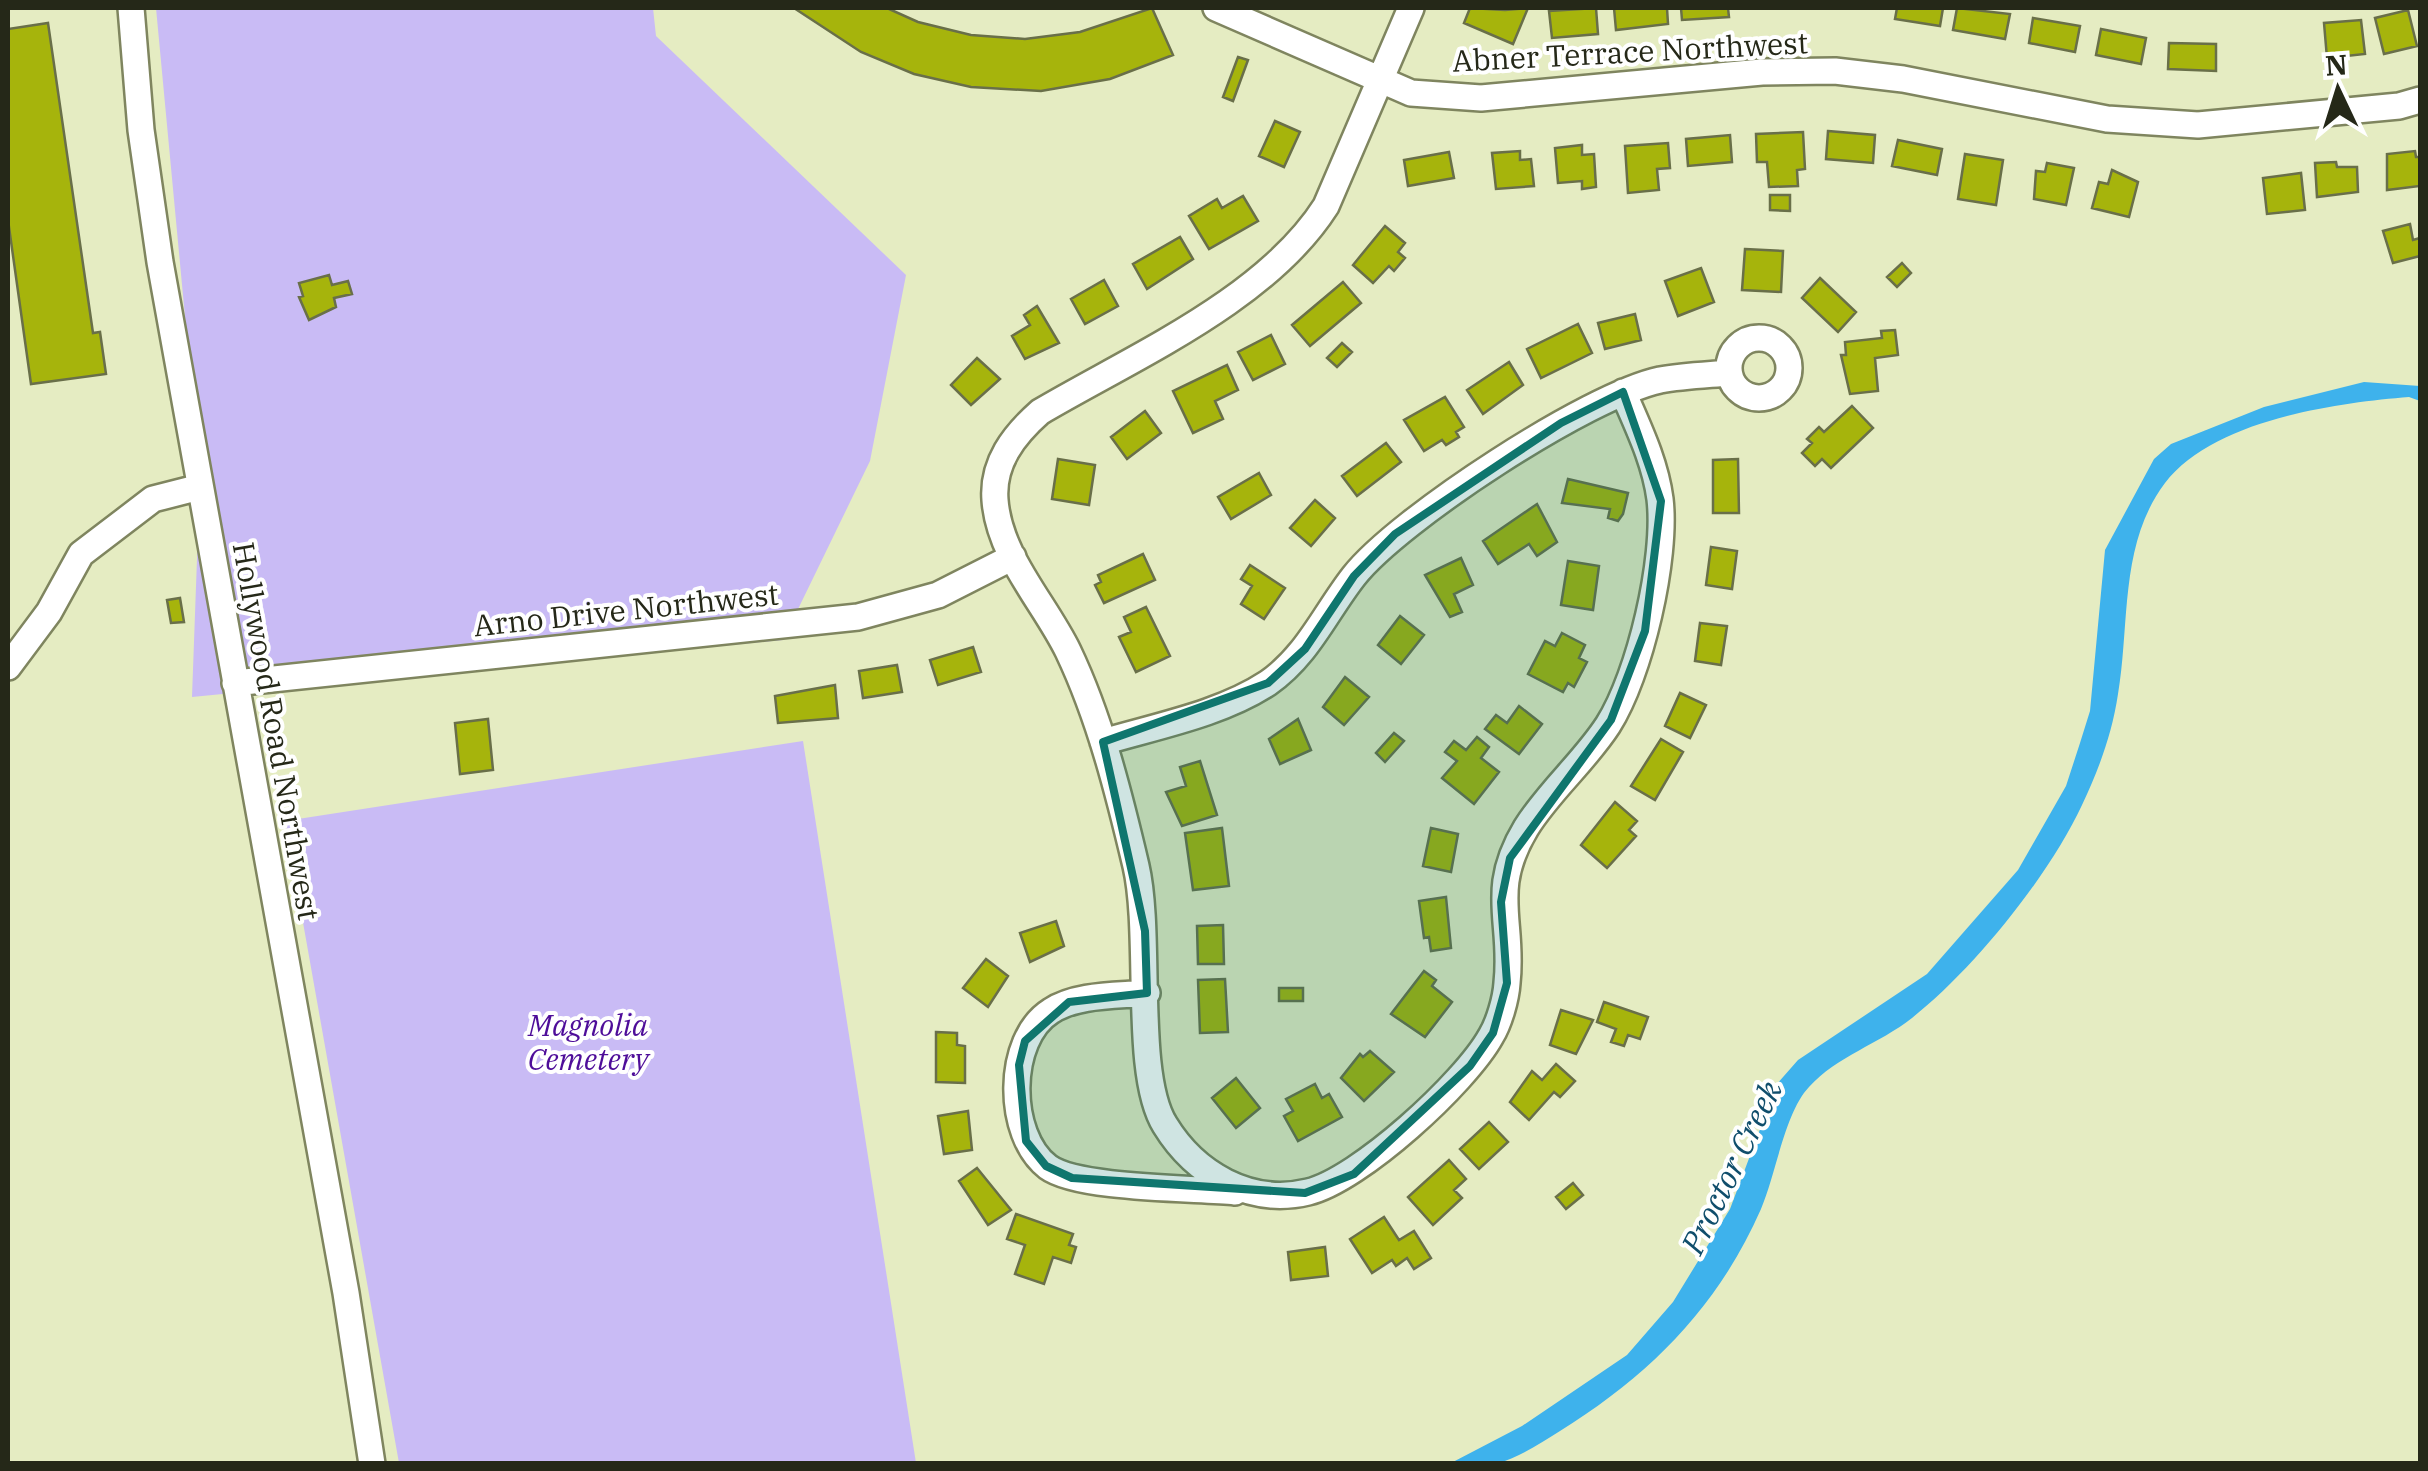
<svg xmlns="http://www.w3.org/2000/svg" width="2428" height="1471" font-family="'IBM Plex Serif',serif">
<rect width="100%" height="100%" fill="#e5ecc2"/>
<!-- green -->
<path fill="#c9bbf5" d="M156,8H653L656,36L906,275L870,461L783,640L192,697L200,476Z
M803,741L916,1463H399L285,821Z"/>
<!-- water -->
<path fill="#3eb2ec" d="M2364,382L2420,386V401L2409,397C2335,403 2213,420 2165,483C2119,544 2130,624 2118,694C2112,734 2099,769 2082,805C2049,876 1973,970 1912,1018C1879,1044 1837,1056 1809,1087C1785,1112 1776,1174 1761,1209C1718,1307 1650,1375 1560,1431C1542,1442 1519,1458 1498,1463C1484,1467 1465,1464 1451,1463L1522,1426L1627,1355L1673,1302L1730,1209L1777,1084L1798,1060L1927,974L2018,870L2066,786L2080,743L2090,711L2105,550L2154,459L2171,444L2264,407Z"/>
<!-- building -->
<path fill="#a6b40c" stroke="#696f49" stroke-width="2.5" d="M794,8H887L918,22L971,35L1025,39L1080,32L1152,8L1173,55L1110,79L1041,91L971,87L914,74L861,52Z
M1470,8L1505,10L1528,8L1513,44L1464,23Z
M1596,8L1598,34L1552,38L1549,11Z
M1614,8H1667L1668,24L1616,30Z
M1681,8H1728L1729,17L1682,20Z
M1897,8H1943L1940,26L1895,19Z
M1957,8L2010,14L2005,39L1953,30Z
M2408,10L2417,46L2384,54L2375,18Z
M2033,18L2080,26L2075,52L2029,43Z
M2361,20L2365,54L2327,58L2324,23Z
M48,23L93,333L100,332L106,374L31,384L8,220V29Z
M2101,29L2146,38L2141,64L2096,55Z
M2169,43L2216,44V71L2168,69Z
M1238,57L1248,60L1233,101L1223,97Z
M1275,121L1300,132L1284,167L1259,156Z
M1828,131L1875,135L1873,163L1826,159Z
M1803,132L1805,169L1797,170L1798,186L1769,187L1767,162H1757L1756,134Z
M1730,135L1732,162L1688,166L1686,139Z
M1898,140L1942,149L1937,175L1892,166Z
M1668,143L1670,168L1657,169L1659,190L1628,193L1625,146Z
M1582,145V155L1594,154L1596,187L1582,189V181L1558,183L1555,148Z
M1520,151V160L1531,159L1534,186L1496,189L1492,153Z
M2415,151L2416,157H2420V186L2387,190V154Z
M1449,152L1454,178L1408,186L1404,160Z
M1965,154L2003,160L1996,205L1958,199Z
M2336,162L2337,167H2357L2358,192L2317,197L2315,163Z
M2047,163L2074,168L2066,205L2034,199L2036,171L2045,172Z
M2112,170L2138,182L2129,217L2092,208L2099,182L2108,184Z
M2301,173L2305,210L2267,214L2263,178Z
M1770,195H1790V211L1770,210Z
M1243,196L1258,221L1209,249L1189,216L1217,199L1222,208Z
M2410,224L2413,240L2420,238V256L2393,263L2383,231Z
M1385,226L1405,243L1398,252L1405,258L1394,271L1389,266L1373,283L1353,265Z
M1180,237L1193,259L1147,289L1133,264Z
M1745,249L1783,251L1781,292L1742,290Z
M1902,263L1911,273L1897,287L1887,277Z
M1701,268L1714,302L1678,316L1665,281Z
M329,275L332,285L348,281L352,294L334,298L336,307L309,320L299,297L303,296L299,283Z
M1820,278L1856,312L1838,332L1802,298Z
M1104,280L1118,306L1085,324L1071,299Z
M1343,282L1361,303L1310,346L1292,325Z
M1037,306L1059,343L1025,359L1012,336L1030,325L1024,315Z
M1635,314L1641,340L1605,349L1598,323Z
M1578,324L1592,353L1541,378L1527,349Z
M1895,330L1898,355L1875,358L1878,391L1850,394L1841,355H1846L1845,342L1882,338L1881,331Z
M1271,335L1285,364L1253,380L1238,352Z
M1342,343L1352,352L1337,367L1327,358Z
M977,358L1000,379L971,405L951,385Z
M1509,362L1523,385L1483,414L1467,390Z
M1227,365L1238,390L1215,401L1223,419L1193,433L1173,391Z
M1445,397L1464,427L1456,432L1459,437L1446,445L1442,440L1424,451L1404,420Z
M1852,406L1873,428L1831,468L1822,459L1815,466L1802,453L1812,443L1807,439L1819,427L1824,432Z
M1145,411L1161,433L1127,459L1111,437Z
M1386,443L1401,462L1357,496L1342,476Z
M1058,459L1095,465L1089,505L1052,499Z
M1738,459L1739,513H1713V460Z
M1259,473L1271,495L1231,519L1218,497Z
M1568,479L1628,493L1623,514L1618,521L1608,518L1610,509L1562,503Z
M1315,500L1335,518L1311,546L1290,528Z
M1537,504L1557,542L1537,556L1529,544L1498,564L1483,541Z
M1711,547L1737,551L1732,589L1706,585Z
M1143,554L1155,580L1104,603L1095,585L1101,582L1098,575Z
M1461,558L1473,585L1454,594L1462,612L1450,617L1425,575Z
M1568,561L1599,566L1593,610L1561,605Z
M1250,565L1285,588L1264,619L1241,604L1252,586L1241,579Z
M180,598L184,622L171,623L167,600Z
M1146,607L1170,656L1136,672L1119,637L1131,632L1124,617Z
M1400,616L1424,635L1401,664L1378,645Z
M1700,623L1727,626L1721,665L1695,661Z
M1562,633L1585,645L1579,658L1587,662L1574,687L1568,683L1563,692L1528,674L1545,641L1555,646Z
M973,647L981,672L938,685L930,660Z
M897,665L902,692L863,698L859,671Z
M1345,677L1369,697L1344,725L1323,707Z
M835,685L838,718L778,723L775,696Z
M1680,693L1706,705L1690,738L1665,726Z
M1519,706L1542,724L1519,754L1485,729L1496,715L1507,723Z
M488,719L493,770L460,774L455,723Z
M1298,719L1311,750L1280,764L1269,739Z
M1394,733L1404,741L1385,762L1376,753Z
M1477,737L1489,747L1481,758L1499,772L1474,804L1442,778L1457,761L1445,752L1454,741L1466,750Z
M1661,739L1683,752L1655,800L1631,786Z
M1200,761L1217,815L1182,826L1166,792L1186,786L1180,767Z
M1615,802L1637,821L1629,830L1636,836L1607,868L1581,845Z
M1222,828L1229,886L1193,890L1185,833Z
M1431,828L1458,834L1451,872L1423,866Z
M1446,897L1451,948L1431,951L1429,937L1424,938L1419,901Z
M1056,921L1064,946L1030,962L1020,933Z
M1223,925L1224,964H1198L1197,926Z
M986,959L1008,976L988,1007L963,988Z
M1424,971L1436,980L1432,986L1452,1002L1425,1037L1391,1014Z
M1225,979L1228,1032L1200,1033L1198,980Z
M1279,988H1303V1001H1279Z
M1604,1002L1648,1017L1640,1039L1628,1035L1624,1046L1611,1042L1616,1029L1597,1022Z
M1561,1010L1593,1020L1576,1054L1550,1045Z
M936,1032L957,1033V1045L965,1046V1083L936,1082Z
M1370,1051L1394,1072L1364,1101L1341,1078L1360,1054L1363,1057Z
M1556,1064L1575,1081L1560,1097L1554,1092L1529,1120L1510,1102L1532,1071L1542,1080Z
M1236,1078L1260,1108L1236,1128L1212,1098Z
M1315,1084L1322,1098L1329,1094L1342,1117L1298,1141L1284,1116L1293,1111L1286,1099Z
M968,1111L972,1150L944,1154L938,1116Z
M1489,1122L1508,1142L1479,1169L1460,1149Z
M1449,1160L1466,1179L1454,1190L1462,1198L1433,1225L1408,1197Z
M977,1168L1011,1210L988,1225L959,1181Z
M1573,1183L1583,1195L1566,1209L1556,1197Z
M1016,1214L1073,1234L1069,1245L1076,1247L1071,1263L1053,1257L1044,1284L1015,1274L1025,1245L1007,1239Z
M1384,1217L1399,1240L1414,1231L1431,1258L1414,1269L1407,1258L1396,1266L1392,1260L1372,1273L1350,1239Z
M1325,1247L1328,1276L1291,1280L1288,1252Z"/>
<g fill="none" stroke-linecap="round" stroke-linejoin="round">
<!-- minor casing -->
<g stroke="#7f855f" stroke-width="30">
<path id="minor" d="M131,8L141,130L160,262L346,1293L372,1464
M1216,8L1411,93L1481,98L1762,72L1835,71L1903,79L2107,119L2198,125L2399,106L2420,100
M1411,8L1326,206C1266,300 1135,356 1040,412C1014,435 992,463 995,500C999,556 1044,602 1068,651C1100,718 1119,794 1136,866C1152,935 1133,1074 1165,1125C1195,1174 1250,1206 1308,1192C1359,1180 1465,1083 1491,1036C1499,1023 1506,999 1507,983C1514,921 1488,891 1526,828C1549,791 1584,762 1608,725C1640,675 1667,558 1660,499C1655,461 1638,427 1623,392
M1729 368a30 30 0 1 1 60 0a30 30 0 1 1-60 0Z
M8,667L49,612L81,554L153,499L200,487
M235,683L858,617L938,595L1013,557
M1103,742C1157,726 1221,714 1268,683C1308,655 1325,613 1354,576C1399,519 1589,395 1660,380C1682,376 1706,375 1729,373
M1147,993C1117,996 1077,994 1051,1011C1006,1039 1006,1135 1048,1167C1078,1189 1193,1188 1235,1192"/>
</g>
<!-- minor -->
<use href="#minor" stroke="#fff" stroke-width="25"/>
</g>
<!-- marked area -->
<path fill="#0f766e" fill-opacity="0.2" stroke="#0f766e" stroke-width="8" stroke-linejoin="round" d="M1623,392L1661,501L1645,631L1611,720L1510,858L1501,902L1507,983L1493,1033L1470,1066L1354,1174L1305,1193L1072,1178L1046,1166L1026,1141L1019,1065L1025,1041L1069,1002L1147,993L1145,931L1103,742L1268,683L1305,649L1354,576L1395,534L1561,423Z"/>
<g text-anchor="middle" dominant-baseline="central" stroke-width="8" stroke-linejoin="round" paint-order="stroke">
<!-- street labels -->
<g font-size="30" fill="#252818" stroke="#fff">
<text transform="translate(1630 51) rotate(-3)">Abner Terrace Northwest</text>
<text transform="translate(626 609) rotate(-6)">Arno Drive Northwest</text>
<text transform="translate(277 731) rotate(80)">Hollywood Road Northwest</text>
</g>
<!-- park labels -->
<g font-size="30" font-style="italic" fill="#4e0d99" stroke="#fff">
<text x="588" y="1024">Magnolia<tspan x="588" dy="34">Cemetery</tspan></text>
</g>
<!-- water labels -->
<g font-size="32" font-style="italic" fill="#104e6c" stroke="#fff">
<text transform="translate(1731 1167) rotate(-64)">Proctor Creek</text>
</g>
</g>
<!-- border -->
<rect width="2428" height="1471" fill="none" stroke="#252818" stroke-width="20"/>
<!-- north arrow -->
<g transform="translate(2338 90) rotate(356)" stroke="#ffffff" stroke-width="8" paint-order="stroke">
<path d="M0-8L18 38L0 25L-18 38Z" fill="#252818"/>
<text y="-15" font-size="28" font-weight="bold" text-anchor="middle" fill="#252818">N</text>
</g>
</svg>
